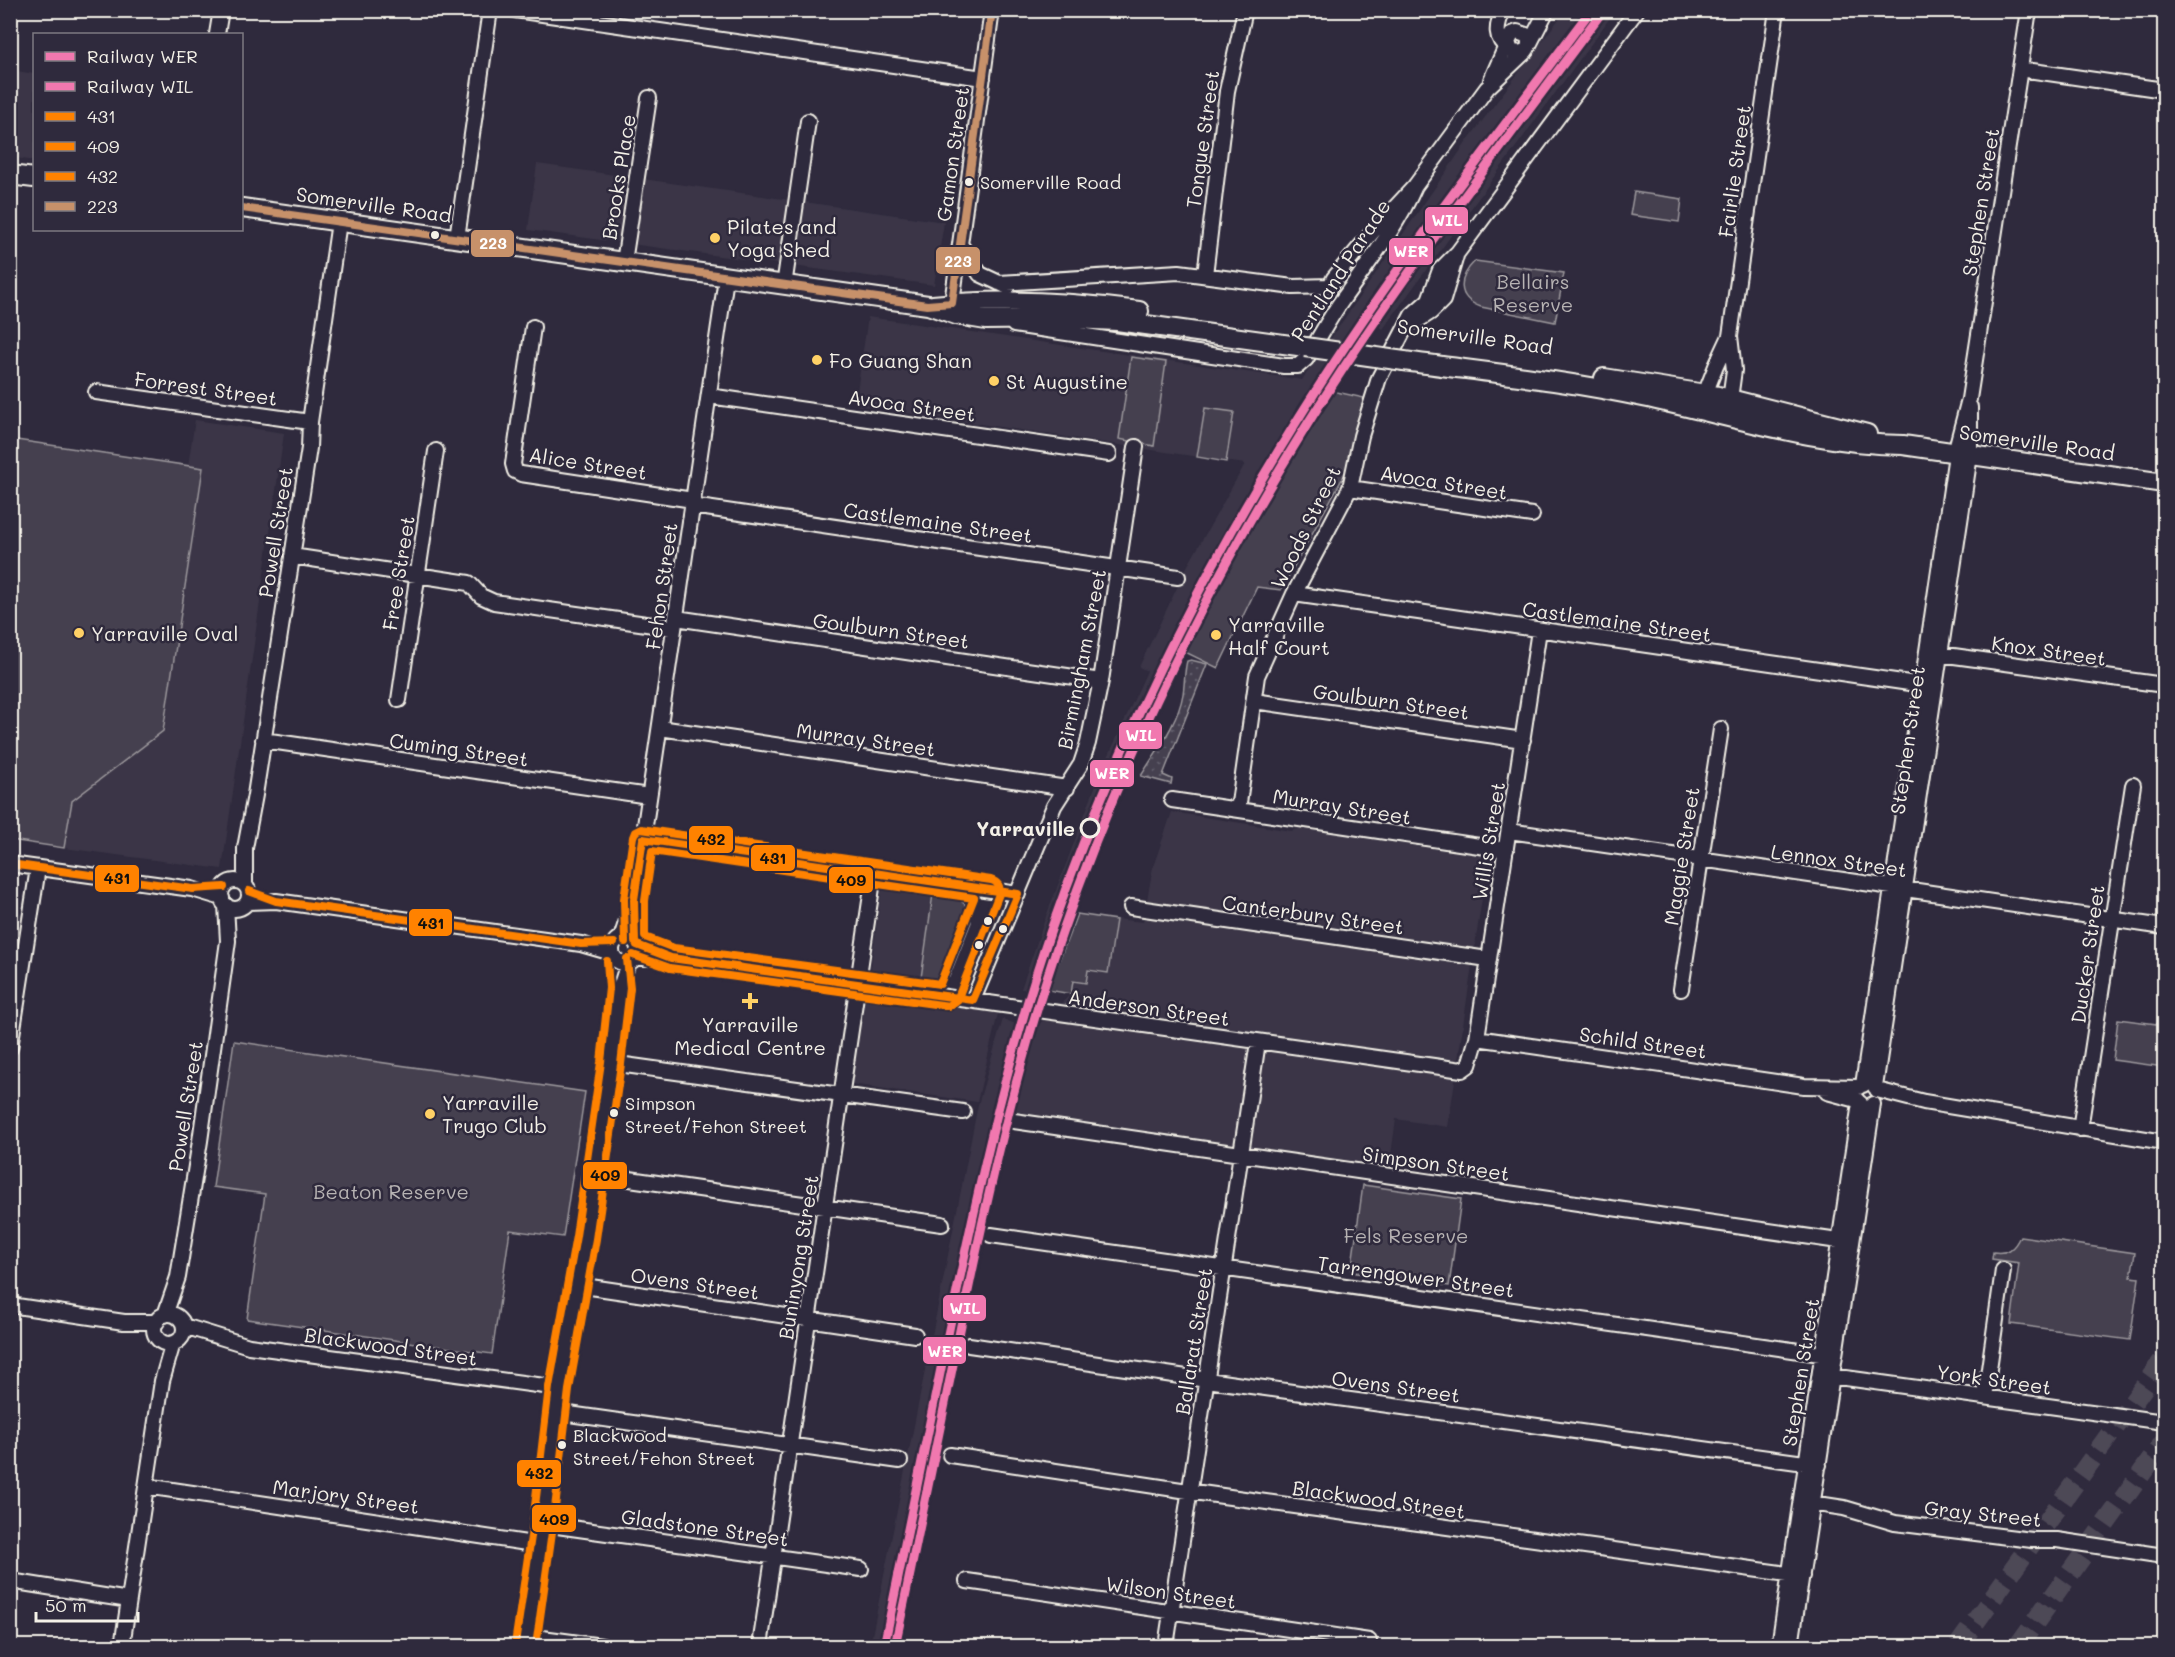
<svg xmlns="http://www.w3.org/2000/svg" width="2175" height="1657" font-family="Mali,sans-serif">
<defs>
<pattern id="grass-dots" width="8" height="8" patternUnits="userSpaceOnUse" patternTransform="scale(1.5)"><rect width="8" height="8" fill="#454050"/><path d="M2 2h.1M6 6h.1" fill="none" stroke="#605c69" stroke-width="1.8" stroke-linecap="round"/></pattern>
</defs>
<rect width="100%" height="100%" fill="#2f2a3d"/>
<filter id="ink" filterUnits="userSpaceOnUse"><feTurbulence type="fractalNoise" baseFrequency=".0167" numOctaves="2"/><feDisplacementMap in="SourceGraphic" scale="12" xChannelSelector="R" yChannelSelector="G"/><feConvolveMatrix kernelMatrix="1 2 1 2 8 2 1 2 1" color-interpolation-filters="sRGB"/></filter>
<g filter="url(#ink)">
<!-- built -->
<path fill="#3b3647" d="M1565,11H1615L1383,329L1375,323L1284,462L1243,530L1171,664L1167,663L1149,699L1109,792L1076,873L1050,946L1038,990L1021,989L1044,922L1099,777L1147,671L1139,667L1187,567L1245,464L855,405L868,317L1302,380L1468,140Z
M11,70L34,74V161L11,157Z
M537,164L944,222L934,285L528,230Z
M195,420L284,433L222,869L64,848L71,801L163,731L203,468L188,466Z
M1172,812L1291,831L1300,828L1488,857L1448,1127L1396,1119L1389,1168L1012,1111L982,1223L891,1646H870L978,1105L1003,1019L1032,1031L1016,1096L1039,1024L1069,996L1072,980L1087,971L1107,973L1115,919L1143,922L1153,867Z
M882,886L933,893L921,980L870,973Z
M865,994L998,1013L977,1102L852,1084Z"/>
<!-- grass -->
<path fill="url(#grass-dots)" stroke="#9c989c" stroke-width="1.5" d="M1191,660L1207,664L1163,775L1172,779L1171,784L1141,776C1156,751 1178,724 1183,694C1185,682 1184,672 1187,661Z"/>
<!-- green -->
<path fill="#454050" stroke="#9c989c" stroke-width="1.5" d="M1634,192L1682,199L1679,222L1630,215Z
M1475,261L1564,273L1555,322L1481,307C1456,298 1458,278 1475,261Z
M1131,357L1166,362L1154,446L1119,439Z
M1332,391L1364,398L1347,470L1281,590L1257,587L1218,668L1179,649L1263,496Z
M1205,408L1234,412L1226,462L1197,457Z
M10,439L203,468L163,731L72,801L64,848L11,840Z
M933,894C953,896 970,898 971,922L949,977L944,981L921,978Z
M1077,914L1116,920L1108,973L1088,970L1086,983L1073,981L1071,994L1048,990Z
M2118,1019L2164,1025V1067L2113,1060Z
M234,1041L585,1092L563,1237L510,1230L492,1354L247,1319L265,1194L213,1187Z
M1363,1185L1461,1199L1449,1286L1351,1272Z
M2020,1236L2135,1253L2131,1277L2139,1278L2130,1340L2011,1324L2019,1263L1992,1259L1993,1252C2007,1254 2014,1250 2020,1236Z"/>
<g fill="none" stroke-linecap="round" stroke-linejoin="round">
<!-- highway-tunnel -->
<path stroke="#4d4857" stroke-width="20" stroke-dasharray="20 10" stroke-linecap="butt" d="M1958,1646L2164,1359
M2018,1646L2164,1442"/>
<!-- minor casing -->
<g stroke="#f4f1e8" stroke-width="18">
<path id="minor" d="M515,10L983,78
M1503,10C1496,26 1494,39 1509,49
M217,34L221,10
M1529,45L1547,10
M2020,69L2164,90
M1491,80L1509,39
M457,238L490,10
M960,244L980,274L1008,287
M624,262L649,98
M1205,275L1227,91L1245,10
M999,283L1179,272L1293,287L1330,286
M784,286L808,121
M1330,286L1334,278L1376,228L1415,186L1487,88L1526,51C1530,46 1530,40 1526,35L1517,32L1512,34L1508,42L1511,51L1518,53L1526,51
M952,303L992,10
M1417,321L1431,312L1443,300L1456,256
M1014,325L1284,366H1298L1306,359C1319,339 1329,318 1343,299C1368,263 1397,227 1415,186
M533,327L513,464L515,471L521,474L693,500
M96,392L310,422
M1705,394L1716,366L1730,336
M709,396L1109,454
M1730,399L1734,370L1730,336L1777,10
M1350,488L1532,515
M692,506L1178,577
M292,556L469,583L481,596L494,602L674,628
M1294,594L1930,686
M676,618L1101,681
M1932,653L2164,685
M399,700L436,451
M1254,701L1523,740
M660,728L1067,788
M263,740L649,796
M1172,800L1506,850
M1238,810L1257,676L1294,594L1350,488L1361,436L1379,378L1412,315L1429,300L1440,270L1458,252L1637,10
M1509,831L2164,927
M643,839L1018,894
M10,864L192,889L222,898
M221 895a14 14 0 1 1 28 0a14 14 0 1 1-28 0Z
M245,885V848L255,795L309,448L310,422L339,222
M247,902L276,901L581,944L612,953
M1131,907L1488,959
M612 950a13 13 0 1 1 26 0a13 13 0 1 1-26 0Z
M621,938L633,902
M635,942L634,900L726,278
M635,958H671L1462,1070L1469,1065L1477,1038L1539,630
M1681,989L1721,729
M973,1000L1054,806L1081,764L1088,743L1101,681L1136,447
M1477,1038L1804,1086L1859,1087
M10,1048L38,868
M611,1063L963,1112
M1863,1085L1958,441L1969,399L2029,10
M1875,1087L1970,455V407
M1877,1090L1924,1102L2164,1142
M1827,1092L1857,1100
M1014,1121L1852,1243
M2080,1129L2133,785
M595,1174L942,1224
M991,1235L1834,1356
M577,1285L915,1335
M10,1305L124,1322H157
M154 1329a15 15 0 1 1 30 0a15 15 0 1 1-30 0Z
M165,1315L178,1277L200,1141L228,941L226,905
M184,1326L249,1346L559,1388
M969,1345L1207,1380L1819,1465
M1824,1375L2164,1422
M1985,1397L2003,1270
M555,1412L900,1461
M950,1455L1201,1493L1802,1576
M146,1486L540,1545
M1805,1502L1844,1508L1895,1523L2032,1540H2057L2164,1556
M543,1524L861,1569
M10,1581L129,1600
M967,1581L1369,1641
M527,1636L602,1646
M1784,1644L1806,1646
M122,1646L162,1381L173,1343
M525,1646L543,1524L555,1412L586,1238L620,988L628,963
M760,1646L874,874
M1166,1646L1258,1042
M1779,1646L1860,1103
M1791,1646L1873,1104"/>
</g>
<!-- major casing -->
<g stroke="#f4f1e8" stroke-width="22">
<path id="major" d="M10,175L34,178
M242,208L928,305L956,315L986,320L1072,319L1117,321L1305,347
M933,305C1002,298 1071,302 1139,311
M1404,361C1484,372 1565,380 1643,397C1729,415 1815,444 1903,445L2164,483
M1604,378L1718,396L1867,434"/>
</g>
<!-- minor -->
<use href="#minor" stroke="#2f2a3d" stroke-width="14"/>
<!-- major -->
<use href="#major" stroke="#2f2a3d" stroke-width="18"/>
<!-- major-bridge casing -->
<g stroke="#f4f1e8" stroke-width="22" stroke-linecap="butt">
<path id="major-bridge" d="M1305,347L1404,361"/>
</g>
<!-- major-bridge -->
<use href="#major-bridge" stroke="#2f2a3d" stroke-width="18"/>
<!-- bus-1 casing -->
<g stroke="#2f2a3d" stroke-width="12">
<path id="bus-1" d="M10,864L193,889L224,887
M249,891L276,901L581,944L614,943
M635,942L634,900L643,839L1018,894L973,1000L671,958L637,945"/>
</g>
<!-- bus-2 casing -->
<g stroke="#2f2a3d" stroke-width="12">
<path id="bus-2" d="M652,851L974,898L940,984L674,948L645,937V901Z
M536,1646L553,1525L569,1390L596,1239L621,1064L630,988L627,959"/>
</g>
<!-- bus-3 casing -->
<g stroke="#2f2a3d" stroke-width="12">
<path id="bus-3" d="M625,942L624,899L633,837L635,832L641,829L991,880C998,882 1001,887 999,894L957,1000L949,1006L670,968L633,955
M515,1644L533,1523L549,1387L576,1236L601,1062L609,988L607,961"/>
</g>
<!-- bus-4 casing -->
<g stroke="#2f2a3d" stroke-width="12">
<path id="bus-4" d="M242,208L927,305L952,303L992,10"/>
</g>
<!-- bus-1 -->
<use href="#bus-1" stroke="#ff8200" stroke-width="8"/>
<!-- bus-2 -->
<use href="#bus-2" stroke="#ff8200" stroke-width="8"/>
<!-- bus-3 -->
<use href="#bus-3" stroke="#ff8200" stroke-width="8"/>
<!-- bus-4 -->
<use href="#bus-4" stroke="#c7916a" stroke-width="8"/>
<!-- rail-1 casing -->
<g stroke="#2f2a3d" stroke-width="14">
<path id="rail-1" d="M884,1646C905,1545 925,1444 946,1344C975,1204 1004,1065 1051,930C1113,753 1196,583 1295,424C1384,280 1489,146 1591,10"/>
</g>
<!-- rail-2 casing -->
<g stroke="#2f2a3d" stroke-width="14">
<path id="rail-2" d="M895,1646C916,1546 936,1446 957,1345C985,1206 1015,1067 1062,933C1123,757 1206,587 1305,428C1394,285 1498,152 1599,16"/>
</g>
<!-- rail-1 -->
<use href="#rail-1" stroke="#f178af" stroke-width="9"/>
<!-- rail-2 -->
<use href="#rail-2" stroke="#f178af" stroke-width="9"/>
</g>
</g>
<!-- markers -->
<g fill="#f4f1e8" stroke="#2f2a3d" stroke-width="2">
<circle cx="969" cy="182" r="5"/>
<circle cx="435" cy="235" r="5"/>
<circle cx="988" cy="921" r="5"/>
<circle cx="1003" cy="929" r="5"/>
<circle cx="979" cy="945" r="5"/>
<circle cx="614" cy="1113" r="5"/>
<circle cx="562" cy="1445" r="5"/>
</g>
<g fill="#ffd166" stroke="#2f2a3d" stroke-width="2">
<circle cx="715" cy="238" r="6"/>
<circle cx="817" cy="360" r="6"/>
<circle cx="994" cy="381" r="6"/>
<circle cx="79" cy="633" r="6"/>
<circle cx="1216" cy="635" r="6"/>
<path d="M747 992h6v6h6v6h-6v6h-6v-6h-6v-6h6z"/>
<circle cx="430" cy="1114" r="6"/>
</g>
<circle fill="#2f2a3d" stroke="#f4f1e8" stroke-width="3" cx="1090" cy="828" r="9"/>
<g text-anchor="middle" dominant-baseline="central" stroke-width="5" stroke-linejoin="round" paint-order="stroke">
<!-- bus labels -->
<g font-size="18" fill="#f4f1e8" stroke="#2f2a3d" text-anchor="start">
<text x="980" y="182">Somerville Road</text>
<text x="625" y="1103">Simpson<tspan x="625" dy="23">Street/Fehon Street</tspan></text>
<text x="573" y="1435">Blackwood<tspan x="573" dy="23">Street/Fehon Street</tspan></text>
</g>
<!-- street labels -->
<g font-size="20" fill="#f4f1e8" stroke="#2f2a3d">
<text transform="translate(1202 139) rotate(-82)">Tongue Street</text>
<text transform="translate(952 154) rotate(-82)">Gamon Street</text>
<text transform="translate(1734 171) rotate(-82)">Fairlie Street</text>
<text transform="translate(618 177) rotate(-81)">Brooks Place</text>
<text transform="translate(1980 202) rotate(-81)">Stephen Street</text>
<text transform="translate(374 204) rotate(8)">Somerville Road</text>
<text transform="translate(1340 270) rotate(-57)">Pentland Parade</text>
<text transform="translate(1475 336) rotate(8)">Somerville Road</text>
<text transform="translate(206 388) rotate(8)">Forrest Street</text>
<text transform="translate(912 405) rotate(8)">Avoca Street</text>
<text transform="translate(2037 442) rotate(8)">Somerville Road</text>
<text transform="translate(588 463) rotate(9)">Alice Street</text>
<text transform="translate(1444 482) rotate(9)">Avoca Street</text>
<text transform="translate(938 522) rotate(8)">Castlemaine Street</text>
<text transform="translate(1305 527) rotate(-64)">Woods Street</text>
<text transform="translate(275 532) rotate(-81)">Powell Street</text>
<text transform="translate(398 573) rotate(-81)">Free Street</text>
<text transform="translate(661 586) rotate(-82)">Fehon Street</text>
<text transform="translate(1617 621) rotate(8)">Castlemaine Street</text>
<text transform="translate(891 630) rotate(8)">Goulburn Street</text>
<text transform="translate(2049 650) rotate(8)">Knox Street</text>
<text transform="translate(1081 659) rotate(-79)">Birmingham Street</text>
<text transform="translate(1391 701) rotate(8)">Goulburn Street</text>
<text transform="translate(866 739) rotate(8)">Murray Street</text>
<text transform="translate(1907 740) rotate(-82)">Stephen Street</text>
<text transform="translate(459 749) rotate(8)">Cuming Street</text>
<text transform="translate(1342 806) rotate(9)">Murray Street</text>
<text transform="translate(1488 841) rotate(-81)">Willis Street</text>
<text transform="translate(1681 856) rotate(-81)">Maggie Street</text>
<text transform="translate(1839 860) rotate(8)">Lennox Street</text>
<text transform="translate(1313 914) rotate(8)">Canterbury Street</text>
<text transform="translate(2087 954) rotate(-82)">Ducker Street</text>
<text transform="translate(1149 1007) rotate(8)">Anderson Street</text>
<text transform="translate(1643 1042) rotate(8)">Schild Street</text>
<text transform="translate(185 1106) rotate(-81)">Powell Street</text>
<text transform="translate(1436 1163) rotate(8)">Simpson Street</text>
<text transform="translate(798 1257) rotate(-81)">Buninyong Street</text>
<text transform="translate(1416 1276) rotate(8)">Tarrengower Street</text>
<text transform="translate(695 1283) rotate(8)">Ovens Street</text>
<text transform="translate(1193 1341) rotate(-81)">Ballarat Street</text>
<text transform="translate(391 1346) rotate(8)">Blackwood Street</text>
<text transform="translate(1800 1372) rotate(-81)">Stephen Street</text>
<text transform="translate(1994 1379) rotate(8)">York Street</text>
<text transform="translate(1396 1386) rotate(8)">Ovens Street</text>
<text transform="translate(346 1496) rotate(8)">Marjory Street</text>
<text transform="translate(1379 1499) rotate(8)">Blackwood Street</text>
<text transform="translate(1983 1513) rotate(6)">Gray Street</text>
<text transform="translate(705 1527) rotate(8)">Gladstone Street</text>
<text transform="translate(1171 1592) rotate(8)">Wilson Street</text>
</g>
<!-- poi labels -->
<g font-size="20" fill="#f4f1e8" stroke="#2f2a3d" text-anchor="start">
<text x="727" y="226">Pilates and<tspan x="727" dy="23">Yoga Shed</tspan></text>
<text x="829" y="360">Fo Guang Shan</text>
<text x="1006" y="381">St Augustine</text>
<text x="1228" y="624">Yarraville<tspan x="1228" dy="23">Half Court</tspan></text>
<text x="91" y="633">Yarraville Oval</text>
<text x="750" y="1024" text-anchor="middle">Yarraville<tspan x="750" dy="23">Medical Centre</tspan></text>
<text x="442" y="1102">Yarraville<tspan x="442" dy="23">Trugo Club</tspan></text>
</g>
<!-- park labels -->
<g font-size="20" fill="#b7b3b3" stroke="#2f2a3d">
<text x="1533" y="281">Bellairs<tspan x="1533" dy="23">Reserve</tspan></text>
<text x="391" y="1191">Beaton Reserve</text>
<text x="1406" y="1235">Fels Reserve</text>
</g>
<!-- stop labels -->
<g font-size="20" font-weight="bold" fill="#f4f1e8" stroke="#2f2a3d" text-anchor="end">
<text x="1075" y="828">Yarraville</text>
</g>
</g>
<g stroke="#2f2a3d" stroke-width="2">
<rect x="1424" y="206" width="45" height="29" rx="6" fill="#f178af"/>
<rect x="470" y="229" width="45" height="29" rx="6" fill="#c7916a"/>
<rect x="1388" y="237" width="46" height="29" rx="6" fill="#f178af"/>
<rect x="935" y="246" width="46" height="29" rx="6" fill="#c7916a"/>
<rect x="1118" y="721" width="45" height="29" rx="6" fill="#f178af"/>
<rect x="1089" y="759" width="46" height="29" rx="6" fill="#f178af"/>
<rect x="688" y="825" width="46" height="29" rx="6" fill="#ff8200"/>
<rect x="750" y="844" width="46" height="28" rx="6" fill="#ff8200"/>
<rect x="94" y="864" width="46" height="29" rx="6" fill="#ff8200"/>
<rect x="828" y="866" width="46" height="28" rx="6" fill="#ff8200"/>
<rect x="408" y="908" width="45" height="29" rx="6" fill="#ff8200"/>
<rect x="582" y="1161" width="46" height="29" rx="6" fill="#ff8200"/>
<rect x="942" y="1294" width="45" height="28" rx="6" fill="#f178af"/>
<rect x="922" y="1336" width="45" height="29" rx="6" fill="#f178af"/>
<rect x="516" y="1459" width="46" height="29" rx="6" fill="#ff8200"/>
<rect x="531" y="1504" width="46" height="29" rx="6" fill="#ff8200"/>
</g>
<g font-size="16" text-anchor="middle" font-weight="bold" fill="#fff">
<text x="1447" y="226">WIL</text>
<text x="493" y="249">223</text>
<text x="1411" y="257">WER</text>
<text x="958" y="267">223</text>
<text x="1141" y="741">WIL</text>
<text x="1112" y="779">WER</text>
<text x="965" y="1314">WIL</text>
<text x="945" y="1357">WER</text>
</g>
<g font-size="16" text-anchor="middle" font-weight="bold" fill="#111">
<text x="711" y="845">432</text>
<text x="773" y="864">431</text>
<text x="117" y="884">431</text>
<text x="851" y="886">409</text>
<text x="431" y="929">431</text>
<text x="605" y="1181">409</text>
<text x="539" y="1479">432</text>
<text x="554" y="1525">409</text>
</g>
<!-- margin -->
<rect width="2175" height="1657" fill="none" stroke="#2f2a3d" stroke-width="36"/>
<rect x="18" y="18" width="2139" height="1621" fill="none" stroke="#f4f1e8" stroke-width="2" filter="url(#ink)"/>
<!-- legend -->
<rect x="33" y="33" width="210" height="198" fill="#2f2a3d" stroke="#7e7a81" stroke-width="1.5"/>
<rect x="45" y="52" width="30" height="9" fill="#f178af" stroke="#7e7a81" stroke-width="1.5"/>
<text x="87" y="63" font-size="18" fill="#f4f1e8">Railway WER</text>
<rect x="45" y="82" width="30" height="9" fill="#f178af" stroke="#7e7a81" stroke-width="1.5"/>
<text x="87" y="93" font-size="18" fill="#f4f1e8">Railway WIL</text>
<rect x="45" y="112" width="30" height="9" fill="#ff8200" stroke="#7e7a81" stroke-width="1.5"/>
<text x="87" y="123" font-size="18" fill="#f4f1e8">431</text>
<rect x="45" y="142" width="30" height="9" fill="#ff8200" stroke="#7e7a81" stroke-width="1.5"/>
<text x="87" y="153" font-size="18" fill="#f4f1e8">409</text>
<rect x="45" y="172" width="30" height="9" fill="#ff8200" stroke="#7e7a81" stroke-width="1.5"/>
<text x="87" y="183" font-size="18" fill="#f4f1e8">432</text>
<rect x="45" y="202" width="30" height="9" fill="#c7916a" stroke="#7e7a81" stroke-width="1.5"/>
<text x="87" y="213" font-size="18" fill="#f4f1e8">223</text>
<!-- scale -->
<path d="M36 1612v9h102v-9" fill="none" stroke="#f4f1e8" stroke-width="3"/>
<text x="45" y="1612" font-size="18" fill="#f4f1e8" stroke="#2f2a3d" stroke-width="4.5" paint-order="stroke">50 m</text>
</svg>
